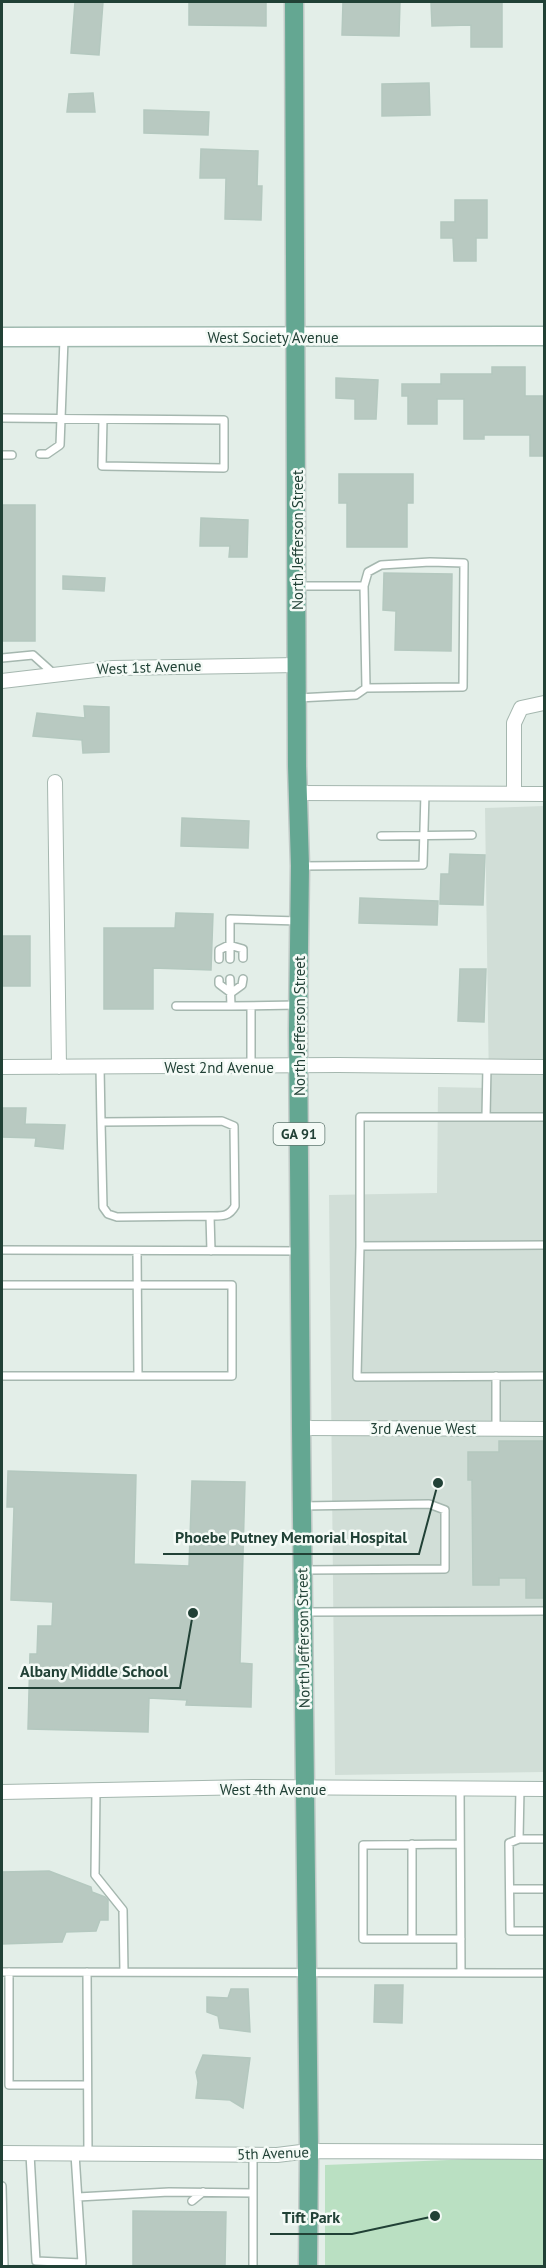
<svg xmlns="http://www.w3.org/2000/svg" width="546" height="2268" font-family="'PT Sans',sans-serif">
<rect width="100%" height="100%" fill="#e3eee8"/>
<!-- built -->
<path fill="#d1ded7" d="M544,806V1772L335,1775L329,1195L437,1193L438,1087L489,1088L485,808Z"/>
<!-- park -->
<path fill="#bae0c2" d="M544,2156V2266H325V2165Z"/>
<!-- building -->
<path fill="#b8c9c1" stroke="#b4c8bf" stroke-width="1.5" d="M75,2H103L99,55L71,53Z
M189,2H266V26L189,25Z
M343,2H400L399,36L342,35Z
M431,2H502V47H471V25L432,26Z
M429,83L430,115L382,116V84Z
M93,93L95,112H67L69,94Z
M144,110L209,112L208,135L144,133Z
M201,149L258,151L257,186H262L261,220L225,219L226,178H200Z
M455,200H487V238H476V261H454L453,238H441V222H455Z
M492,367H525V396H544V456H530V435H484V439H464V399H437V424H408V396H402V384H441V374H492Z
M336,378L378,380L376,419H355V399L336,398Z
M339,474H413V503H407V547H347V503H339Z
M2,505H35V641H2Z
M201,518L248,520L247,557H229L230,546H200Z
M384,573L452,574L451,651L395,650L396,611L383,610Z
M63,576L105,578L104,591L63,589Z
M84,706L109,707V752L83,753L82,740L33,736L37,713L85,718Z
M182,818L249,821L248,848L181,846Z
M450,854L485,855L483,905L440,904L441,874H449Z
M360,898L438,901L437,925L359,923Z
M176,913L213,914L211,970L153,968V1009H104V928H175Z
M2,936H30V986H2Z
M460,969H486L484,1022L458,1021Z
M2,1108H26L25,1124L65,1125L63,1149L35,1146L36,1138L2,1137Z
M499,1441H544V1598H526V1578H499V1585H473L472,1480H468V1452H499Z
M8,1471L136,1475L134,1564L189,1566L192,1481L245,1482L240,1663L252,1664L251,1707L186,1705L187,1700L149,1698L148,1732L28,1729L30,1654H37L38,1626H52L53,1602L11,1600L14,1507H7Z
M49,1871L91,1887L92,1892L105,1897L108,1900V1920H100L96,1931L66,1932L62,1942L2,1944V1872Z
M375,1985H403L402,2023L374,2022Z
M231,1989H248L250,2032L220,2028L218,2016L207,2012V1997L228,1998Z
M203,2055L250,2058L243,2108L230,2100L196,2098L198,2082L196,2072Z
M133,2211L226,2212L225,2266H133Z"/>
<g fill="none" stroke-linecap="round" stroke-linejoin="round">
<!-- lane casing -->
<g stroke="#a5b7af" stroke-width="10">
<path id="lane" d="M2,418L224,420V468L102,466L103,419
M40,454H47L60,445L64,339
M2,455H12
M297,586H364L366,688L356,695L298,698
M364,586L368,572L381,565L430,562L464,563L463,687L366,688
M2,658L33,655L53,673
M381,836L472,835
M302,866L423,865L425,793
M219,959V950L229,945L243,949V958
M230,959V919L299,921
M230,979L231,1006L298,1005
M219,980V984L231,993L242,985L243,979
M176,1006H231
M251,1006V1067
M100,1067L101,1122
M486,1117L487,1066
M544,1117H360V1246L544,1245
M210,1216C222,1216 229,1217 235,1206L234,1126L222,1121L101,1122L103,1207L108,1214L117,1217L210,1216L211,1251
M360,1246L357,1377L544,1376
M2,1250L299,1251
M137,1251L138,1376
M2,1285H232V1376H2
M496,1376V1428
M302,1506L429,1504L445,1510V1569L305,1570
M304,1612L544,1611
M460,1789L461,1973
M520,1789L519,1839L509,1843L510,1931H544
M96,1790L95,1875L123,1910L124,1972
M519,1839H544
M412,1844V1939
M460,1844L363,1845V1939H461
M510,1889H544
M2,1972L544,1973
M9,1972V2085H87
M87,1972L88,2154
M30,2154L36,2261L82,2263L75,2154
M253,2155V2266
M2,2186L4,2266
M78,2197L169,2192L253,2193
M192,2201L203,2192"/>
</g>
<!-- street casing -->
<g stroke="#a5b7af" stroke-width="16">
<path id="street" d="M2,681L113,668L297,665
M55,782L59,1067
M298,793L544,794
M514,793V723L521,708L544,703
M2,1067L338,1065L544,1067
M301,1428L544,1429
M2,1792L253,1787L544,1789
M2,2153L277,2155L309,2151L544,2152"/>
</g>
<!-- secondary casing -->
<g stroke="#a0bab0" stroke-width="21">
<path id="secondary" d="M2,337L544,336"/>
</g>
<!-- primary casing -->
<g stroke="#c1cac7" stroke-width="21">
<path id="primary" d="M294,2L297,766L300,866L298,1029L301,1428L309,2151L308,2266"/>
</g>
<!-- lane -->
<use href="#lane" stroke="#fff" stroke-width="7"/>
<!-- street -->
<use href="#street" stroke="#fff" stroke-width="14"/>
<!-- secondary -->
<use href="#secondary" stroke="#fff" stroke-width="18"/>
<!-- primary -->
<use href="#primary" stroke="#64a792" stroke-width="18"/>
</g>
<g text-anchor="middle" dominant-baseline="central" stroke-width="5" stroke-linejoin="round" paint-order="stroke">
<!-- shield labels -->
<rect fill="#f4faf6" stroke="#607870" stroke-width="1.5" x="273.5" y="1123" width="51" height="22" rx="4.5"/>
<g font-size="14" font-weight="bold" fill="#214136">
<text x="299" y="1134">GA 91</text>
</g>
<!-- street labels -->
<g font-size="15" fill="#214136" stroke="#f4faf6">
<text x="273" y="337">West Society Avenue</text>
<text transform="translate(297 540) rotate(-90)">North Jefferson Street</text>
<text transform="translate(149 667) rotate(-2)">West 1st Avenue</text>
<text transform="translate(299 1026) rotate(-90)">North Jefferson Street</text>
<text x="219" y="1067">West 2nd Avenue</text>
<text x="423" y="1428">3rd Avenue West</text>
<text transform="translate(303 1638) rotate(-91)">North Jefferson Street</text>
<text x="273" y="1789">West 4th Avenue</text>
<text transform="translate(273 2153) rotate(-2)">5th Avenue</text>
</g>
</g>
<!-- callouts -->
<path fill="none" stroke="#214136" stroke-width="2" d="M438 1483L419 1554H163M193 1613L180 1688H8M435 2216L352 2234H270"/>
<g fill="#214136" stroke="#f4faf6" stroke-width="2">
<circle cx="438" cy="1483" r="6"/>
<circle cx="193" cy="1613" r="6"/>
<circle cx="435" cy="2216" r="6"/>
</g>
<g font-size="16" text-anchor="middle" font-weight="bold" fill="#214136" stroke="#f4faf6" stroke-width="5" stroke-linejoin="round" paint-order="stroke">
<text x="291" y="1543">Phoebe Putney Memorial Hospital</text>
<text x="94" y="1677">Albany Middle School</text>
<text x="311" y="2223">Tift Park</text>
</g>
<!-- border -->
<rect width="546" height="2268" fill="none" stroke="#214136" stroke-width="6"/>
</svg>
